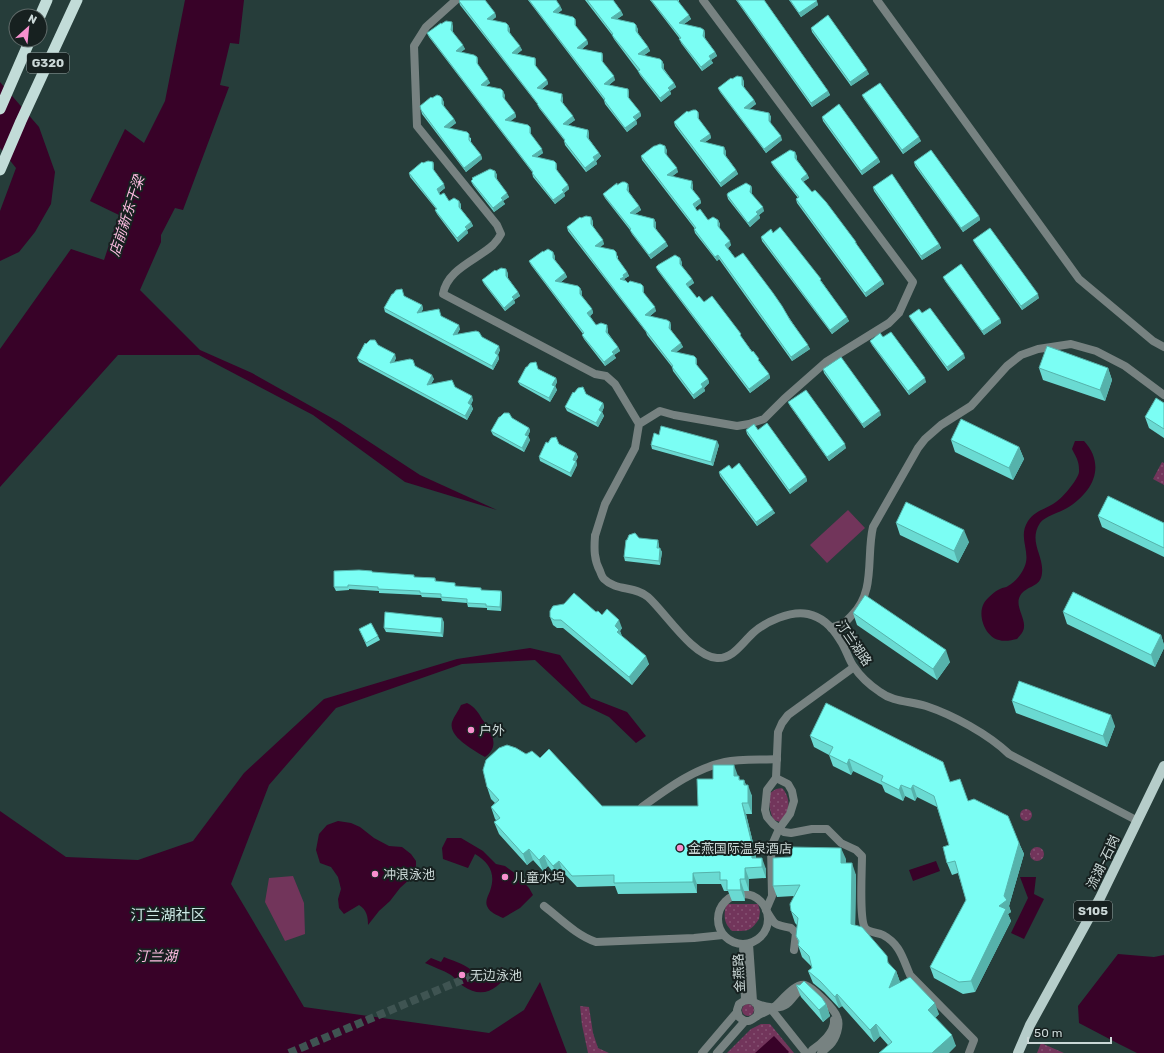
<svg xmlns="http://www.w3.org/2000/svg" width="1164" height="1053" font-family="Rubik,'Noto Sans SC',sans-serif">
<defs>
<pattern id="grass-dots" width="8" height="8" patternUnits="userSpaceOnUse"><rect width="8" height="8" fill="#72355b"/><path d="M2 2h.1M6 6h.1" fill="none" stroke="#855272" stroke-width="1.8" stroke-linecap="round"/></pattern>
</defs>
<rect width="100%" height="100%" fill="#263d3a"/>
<!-- grass -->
<path fill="url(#grass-dots)" d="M1162,462L1164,463V485L1153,479Z
M782,788C788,794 791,805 786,814C785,817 782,819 780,822L774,820C769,812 769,802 770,793L776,789Z
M1020 815a6 6 0 1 1 12 0a6 6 0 1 1-12 0Z
M1030 854a7 7 0 1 1 14 0a7 7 0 1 1-14 0Z
M726,904H758L760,911L759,919C750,932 748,931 732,931C723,922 724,916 726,904Z
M742 1010a6 6 0 1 1 12 0a6 6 0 1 1-12 0Z
M580,1006L589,1007L593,1033L598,1048L609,1053H588L582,1025Z
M761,1024H770L794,1053H727L751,1029Z
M1041,1043L1064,1053H1037Z"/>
<!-- pitch -->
<path fill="#72355b" d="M848,510L865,528L827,563L810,545Z
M293,876L304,903L305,934L285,941L265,902L269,878Z"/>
<!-- water -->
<path fill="#380228" d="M185,0H244L239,44L230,43L220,85L229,87L183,210L175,208L161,235V242L140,290L200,350L252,373L339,422L420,475L497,510L405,482L313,415L199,355H118L0,487V349L71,249L104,260L119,215L90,201L125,129L144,143L165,101Z
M0,82L39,127L55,172L51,204L35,232L19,252L0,261V211L16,168L0,148Z
M1075,441H1084C1107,466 1092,493 1067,508C1059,513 1045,516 1040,523C1028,542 1044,555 1042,573C1041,588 1026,585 1020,596C1014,607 1028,620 1023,631C1022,634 1019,636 1017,639C1012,640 1005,642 999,640C985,637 977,615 984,603C987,598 995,591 1000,589C1003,587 1006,588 1008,586C1015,582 1021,575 1024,568C1032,552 1017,538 1028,521C1035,511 1043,510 1053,504C1061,500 1078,480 1079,472C1079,469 1079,465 1078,462C1077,458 1074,453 1072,449Z
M530,648L560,655L591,698L627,712L646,736L636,743L609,717L582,704L535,660L462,664L336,708L269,785L231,884L304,1007L489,1033L524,1010L540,982L567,1053H0V811L66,857L138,860L193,841L244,773L324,699L457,659Z
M467,703C475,707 478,712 482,719C491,731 501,746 485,757C474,750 448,737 452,722C454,716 459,710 461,705Z
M338,821L351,823L360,827L374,838L389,846L402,847L411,854L416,861V871L411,878L400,888L390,901L379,911L368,925C368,917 367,910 359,905L344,914L339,908L338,899L341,889L338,877L331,867L320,863L316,850L319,834L327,825Z
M447,838H461L483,851L496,864L505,866L516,874L529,888L533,895L520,908L503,918C497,915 490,913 487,906C485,901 488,896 490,891C496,874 490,863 475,854L468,868L443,859L442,848Z
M936,861L940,871L913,881L909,870Z
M1020,877H1036L1034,894L1044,899L1024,939L1011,933L1028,898Z
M1118,954L1154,957L1164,955V1053H1137L1119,1044L1079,1023L1078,1006Z
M444,957C451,960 464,964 470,969C473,972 475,977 479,979C488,986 497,973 501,967L509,971C499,989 483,1000 463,986C459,983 455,978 451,975C443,970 433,967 425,963L431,958L441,962Z
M774,1036L789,1052L788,1053H755Z"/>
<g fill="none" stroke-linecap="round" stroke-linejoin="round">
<!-- secondary-tunnel -->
<path stroke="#3f5452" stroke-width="8" stroke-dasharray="8 4" stroke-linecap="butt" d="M289,1053L476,974"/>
<!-- minor -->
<path stroke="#778281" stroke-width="8" d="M456,0L426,27L414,46L417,126L497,225L501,234C499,238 496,242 493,245C477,260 447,269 443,294L595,374L606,376L615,384L639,424L635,448L605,504L595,536
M639,424L660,411L674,415L737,426L749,424L764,419L784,399L826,362L889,323L899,313L913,282L703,0
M831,628C835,626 839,625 843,624C846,622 849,618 852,615C876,592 866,556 873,527L918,448L925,439L941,425L971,406L1007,366L1021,355L1038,349L1071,344L1096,351L1125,366L1164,395
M776,778L767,790L765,810L767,817L773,824L784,832L791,833L812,829H827L841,843L856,850L862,856C862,869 859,919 865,928C869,933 877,932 883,935C900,944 903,959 910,975L974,1040L969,1053
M642,807C667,789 693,769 725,762C740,759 761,760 777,759
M544,906C561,919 576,935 596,942L694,938L723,935
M766,910C776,927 774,924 791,928L796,933L794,950
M771,1009L806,1053"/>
<!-- tertiary -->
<path stroke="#778281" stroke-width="8" d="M877,0L1079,279L1153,341L1164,347
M595,536C594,549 594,560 600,571C601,574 602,577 604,579C616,591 635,586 648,597C665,612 693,657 717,658C733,659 742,643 753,633C765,622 791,610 808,614C822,617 833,628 840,640C846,648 848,659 854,667C860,676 871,686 880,692C893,702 910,701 926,706C953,715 988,734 1009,754L1138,821
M718 919a25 25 0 1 1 50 0a25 25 0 1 1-50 0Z
M766,910L772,896L771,847L779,829L790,814L794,801L792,791L788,784L776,778L778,732L782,723L788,715L854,667
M749,944L753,1001
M743,945L745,1000
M755,1003C764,1007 779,1010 787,1004C792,1000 795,994 800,990L803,991
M757,1016C762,1003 750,995 739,1004L737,1010L739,1017C747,1024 750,1021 757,1016C762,1013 768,1011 773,1008C781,1002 794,983 805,985C811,987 817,993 822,998C827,1003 834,1009 837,1017C841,1025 836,1039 830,1045C827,1048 824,1050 821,1053
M702,1053L737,1012
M717,1053L745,1021
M812,1053V1050C821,1044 835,1032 834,1020"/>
<!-- primary -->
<path stroke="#b6cdca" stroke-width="10" d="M1018,1053L1030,1025L1100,898L1164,766"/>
<!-- trunk -->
<path stroke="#c2dcd8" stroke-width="11" d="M40,16L47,0
M0,109L30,40
M0,170L21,121L77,0"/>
</g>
<!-- wall -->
<path fill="#6adad2" d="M528,0H556L560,6L562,10L558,13L575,19L576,23V27L587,40L588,44L582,49L602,53L603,57V63L615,80L609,85L628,89L629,93V99L640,112L641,116L636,120L637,124L627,132L605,104L604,100Z
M585,0H613L621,11L623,15L617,19L638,29V33L648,47L650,51L643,56L662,61L664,65V69L674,83L676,87L670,91L671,94L661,102L640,75L638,71L614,39L612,35Z
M650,0H679V2L691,19L684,24L704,30L705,34V38L715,52L717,56L711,60L713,63L702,71L681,43L680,39Z
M736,0H764L828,91L830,95L812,107Z
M789,0H816L818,5L801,17Z
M459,1L495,13L496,17L492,20L508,25L510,29V33L522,50L517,54L535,58L536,61V67L547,80L548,84L542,89L563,98V103L575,120L568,125L588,130L589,134V139L601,156L596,161L597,164L586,172L565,145L564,140L539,108L538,105L460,5Z
M441,24L453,26V32L465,49L461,52L477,57L478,61V65L490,83L486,86L505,95L504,99L515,113L516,117L510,121L530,127L531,131V135L543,153L537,157L556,163L557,167V171L568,185L569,189L564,193L565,196L555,204L533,177L532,172L429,37L427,33Z
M811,28L869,74L851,86L812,32Z
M732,79L744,81V87L754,100L756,104L749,109L769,113L771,117L770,123L782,140L766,153L720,92L718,88Z
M862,95L921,141L903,154L864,99Z
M432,98L444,102V106L454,119L456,123L449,128L471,138V142L481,155L482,159L466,172L422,114L421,110Z
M688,112H698L699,116V120L710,134L711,138L705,142L726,151V156L736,170L738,174L721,187L675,126L674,122Z
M822,117L878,158L880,162L862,175L823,121Z
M655,146L667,150L666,155L678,172L672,176L693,185V190L700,199L701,203L695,208L697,211L708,220H718L720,224L719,228L731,245L728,248L735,258L784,310L810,349L792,361L719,259L717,261L695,233L694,229H695L642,160L641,156Z
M797,156V160L807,174L809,178L803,182L812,192L856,242L857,245L882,280L884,284L866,297L797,203L796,199L798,198L773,166L771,162Z
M433,162L434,166V171L445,188L439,193L440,195L449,201L461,204V209L471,222L473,226L467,230L468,233L458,242L437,214L435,210L436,209L410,177L409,173L423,163Z
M914,162L979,216L980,220L963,232L915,166Z
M495,171L497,175V179L509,197L503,201L505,204L494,212L473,185L471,181L473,180L472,178Z
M617,185L629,188V192L639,206L641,210L635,214L654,219L656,223V229L668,246L651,259L632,234L630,230L605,198L603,194Z
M751,186L752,189V194L764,211L759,215L760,218L750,227L728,199L727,195Z
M873,187L939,244L941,248L922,260L874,191Z
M581,218L593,221V226L604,244L600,247L618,256V260L627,272L629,276L624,279L628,283L643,286L644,290V294L656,311L650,316L670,322L671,326V330L683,347L676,352L696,358L697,362V366L708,379L709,383L704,388L705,391L694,399L673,371L672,367L647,335L646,332L568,231L567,227Z
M773,233L822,282L849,321L832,334L762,241L761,237Z
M973,240L1039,298L1022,310L975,244Z
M543,252L555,256V260L565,273L567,277L561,282L580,288L582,292V296L592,309L593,313L590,316L596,325L608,329V333L618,347L620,351L614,355L616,358L605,366L584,339L582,335L583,334L531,265L529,261Z
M682,262V266L692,279L694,283L688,287L697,298L704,302L742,338L769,374L770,378L750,393L658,271L656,267Z
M496,271L508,273V278L518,292L520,296L514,300L515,303L505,311L484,284L482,280Z
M943,277L1000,319L1001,323L984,335L945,281Z
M404,296L422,305L423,309L421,312L441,316L460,329L457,334L482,337L500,350L498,355L499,359L493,370L385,312L384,308Z
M922,313L965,358L948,371L911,320L909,316Z
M883,337L926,382L909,395L872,345L870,341Z
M378,345L396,358L394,362L415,366L434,379L431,384L455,387L473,400L471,404L473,409L467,420L359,362L357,358Z
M527,367L538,369L556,378L557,382L555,386L557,390L550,402L520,385L518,382Z
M1039,368H1108L1112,380L1105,401L1043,380Z
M823,369L881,415L864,428L824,373Z
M574,393L586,394L603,403L604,407L602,412L604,416L598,427L567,411L565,407Z
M788,402L846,448L829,461L790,406Z
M1164,403V438L1149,428L1145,417Z
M500,417L512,418L529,428L530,431L528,436L530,440L524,452L493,435L491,431Z
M746,430L806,477L807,481L790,494L747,434Z
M659,435L719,445L713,466L652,449L651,445Z
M951,440L1019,447L1024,459L1013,480L955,452Z
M548,443L559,444L576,453L578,457L576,461L577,465L571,477L540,461L539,457Z
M732,469L775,513L757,526L720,476L719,472Z
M1098,516L1164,523V557L1102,527Z
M896,523L969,542L958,563L900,535Z
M639,538L659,544V548L662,552L660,565L625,561L624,557L627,540Z
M373,572L415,577L435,578L436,581L456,586L482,590L501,591L502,595L501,611L487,610V608L468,607L467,603L442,601L441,598L422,597L421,595L379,593V591L349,589V590L336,591L334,587Z
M596,612L602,615L622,628L620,631L622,636L649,664L632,685L563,628H557L553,625L550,617Z
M1063,612L1161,635L1164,645V648L1155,667L1067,624Z
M853,613L950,662L937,680L857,625Z
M444,622L443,637L386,632L384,628Z
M359,629L378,636L380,640L367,647Z
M1012,701L1115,726L1107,747L1016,713Z
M810,736L950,782L968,801L1019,843L1024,854L1009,906L1011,912L1008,914L1011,921L975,992L963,994L934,978L930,967L966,900L958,873L952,875L947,863L949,845L937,807L917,797L915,801L905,796L903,801L885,792L882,785L853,771L851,775L833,766L829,755L814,747Z
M526,754L540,758L602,806H698L713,779L738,776L740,780H744L746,785L752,796V814H746L755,851L756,858L766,869V878L749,879V891H744L745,901H732L728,891H724L721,884H697V893L618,894L615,886L577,887L563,872L557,877L548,866L543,871L533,860L527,865L499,834L494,822L497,821L495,819L491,807L495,803L491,799L487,787Z
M846,859V863L856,875L855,925L896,971L900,982L939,1014L935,1018L956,1046L888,1045L880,1036L874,1042L842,1006L839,1008L824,992L813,983L808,971L812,968L811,966L802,957L798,945L799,943L796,936L797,925L795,923L791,911L794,896L777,897L773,886Z
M796,985L826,1004L830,1016L823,1022L801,997Z"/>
<!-- shaded-wall -->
<path fill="#56b2ab" d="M817,1L818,5L801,17L799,13Z
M560,6L562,10L554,16L553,12Z
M621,11L623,15L613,22L611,18Z
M495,13L496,17L489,23L487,19Z
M689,15L691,19L680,27L679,23Z
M575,19L576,23V29L575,25Z
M452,22L453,26V33L451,30Z
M508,25L510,29V35L508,31Z
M636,25L638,29V35L636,31Z
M704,30L705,34V40L703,36Z
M587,40L588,44L578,52L577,48Z
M463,45L465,49L457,55L456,51Z
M520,46L522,50L513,57L512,53Z
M648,47L650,51L640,58L638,54Z
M715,52L717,56L711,60L713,63L702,71L701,67L709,56Z
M602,53L603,57V65L602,61Z
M477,57L478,61V67L477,63Z
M535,58L536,61V69L535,65Z
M662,61L664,65V72L662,68Z
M867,70L869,74L851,86L850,82Z
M614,76L615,80L605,88L604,84Z
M742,77L744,81L743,89L742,85Z
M488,79L490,83L482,89L481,85Z
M547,80L548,84L538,92L537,88Z
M674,83L676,87L670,91L671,94L661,102L660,98L668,88Z
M628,89L629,93V101L628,97Z
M503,91L505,95L504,101L503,97Z
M828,91L830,95L812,107L811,103Z
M562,94L563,98V105L561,101Z
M442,98L444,102V108L442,104Z
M754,100L756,104L746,112L744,108Z
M640,112L641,116L636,120L637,124L627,132L625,128L633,117Z
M698,112L699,116V122L698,118Z
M515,113L516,117L507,124L505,120Z
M769,113L771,117L770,125L769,121Z
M573,116L575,120L564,128L563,124Z
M454,119L456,123L446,131L444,127Z
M530,127L531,131V137L530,133Z
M588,130L589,134V141L587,137Z
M710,134L711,138L701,145L700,141Z
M781,136L782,140L766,153L764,149Z
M919,137L921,141L903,154L902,150Z
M665,146L667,150L666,157L665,153Z
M724,147L726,151V158L724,154Z
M542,149L543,153L533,160L532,156Z
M795,152L797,156V162L795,158Z
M599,153L601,156L596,161L597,164L586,172L585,168L593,157Z
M481,155L482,159L466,172L464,168Z
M878,158L880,162L862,175L861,171Z
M433,162L434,166V173L433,169Z
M556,163L557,167V173L556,169Z
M677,168L678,172L669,179L667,175Z
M736,170L738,174L721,187L720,183Z
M495,171L497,175V181L495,177Z
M807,174L809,178L802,182L801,179Z
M692,181L693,185V192L691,188Z
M444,184L445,188L438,193L437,189Z
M628,184L629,188V194L627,190Z
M568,185L569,189L564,193L565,196L555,204L553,200L562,190Z
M751,186L752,189V195L750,192Z
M507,193L509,197L503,201L505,204L494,212L493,208L501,198Z
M700,199L701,203L694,208L693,204Z
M459,201L461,204L460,211L459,207Z
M639,206L641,210L631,217L630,213Z
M763,207L764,211L759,215L760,218L750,227L748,223L756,212Z
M979,216L980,220L963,232L961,228Z
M591,217L593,221L592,228L591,224Z
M654,219L656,223V231L654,227Z
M718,220L720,224L719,230L718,226Z
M471,222L473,226L467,230L468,233L458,242L457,238L465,227Z
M603,240L604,244L597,250L595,246Z
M730,241L731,245L727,249L725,245Z
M666,242L668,246L651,259L649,255Z
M939,244L941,248L922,260L921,256Z
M553,252L555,256V262L553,258Z
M718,255L719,259L717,261L715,257Z
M680,258L682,262V268L680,264Z
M506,269L508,273L507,280L506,276Z
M627,272L629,276L624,279L625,281L620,279L623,275Z
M565,273L567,277L557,285L555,281Z
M692,279L694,283L687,288L686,284Z
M882,280L884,284L866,297L865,293Z
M643,286L644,290V296L643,292Z
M580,288L582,292V298L580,294Z
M518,292L520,296L514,300L515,303L505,311L504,308L512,297Z
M1038,294L1039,298L1022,310L1021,306Z
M422,305L423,309L419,317L417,313Z
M655,307L656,311L646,319L645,315Z
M592,309L593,313L589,317L587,313Z
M847,317L849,321L832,334L830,330Z
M1000,319L1001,323L984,335L982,331Z
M670,322L671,326V332L669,328Z
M459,325L460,329L455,339L453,335Z
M607,325L608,329V336L606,332Z
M681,343L683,347L673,355L671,351Z
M808,345L810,349L792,361L791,357Z
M499,346L500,350L496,357L495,353Z
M618,347L620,351L614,355L616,358L605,366L604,362L612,352Z
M395,354L396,358L392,367L390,363Z
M964,354L965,358L948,371L947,367Z
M498,355L499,359L493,370L492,366Z
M696,358L697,362V368L696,364Z
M1108,368L1112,380L1105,401L1100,390Z
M769,374L770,378L750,393L749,389Z
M432,375L434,379L428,389L427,385Z
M556,378L557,382L554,389L552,385Z
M925,378L926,382L909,395L908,391Z
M708,379L709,383L704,388L705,391L694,399L693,395L701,384Z
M555,386L557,390L550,402L549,398Z
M472,396L473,400L470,407L468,403Z
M603,403L604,407L601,414L599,410Z
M471,405L473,409L467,420L465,416Z
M880,411L881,415L864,428L862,424Z
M602,412L604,416L598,427L596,423Z
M529,428L530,431L527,438L525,435Z
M528,436L530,440L524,452L522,448Z
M717,441L719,445L713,466L711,462Z
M845,444L846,448L829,461L827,457Z
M1019,447L1024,459L1013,480L1009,468Z
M576,453L578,457L574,464L573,460Z
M576,461L577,465L571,477L570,473Z
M806,477L807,481L790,494L789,490Z
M773,510L775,513L757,526L756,522Z
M964,530L969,542L958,563L954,551Z
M658,540L659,544L658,552L657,548Z
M660,548L662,552L660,565L659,561Z
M501,591L502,595L501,611L500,607Z
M442,618L444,622L443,637L441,633Z
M619,620L622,628L620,631L622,637L620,640L615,626Z
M1161,635L1164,645V648L1155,667L1151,655Z
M946,650L950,662L937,680L933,669Z
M646,656L649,664L632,685L629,677Z
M1111,715L1115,726L1107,747L1103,736Z
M849,759L853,771L851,775L847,764Z
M734,765L738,776H734Z
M744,780L748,791V785L752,796V814L748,803L744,785Z
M901,785L905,796L903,801L899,790Z
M913,785L917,797L915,801L911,789Z
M742,803L746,814L755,851L756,868L752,858Z
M1019,843L1024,854L1009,906L1011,912L1008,914L1011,921L975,992L971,981L999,906L1004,896Z
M841,848L846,859V874L841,863Z
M529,849L533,860L527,865L523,854Z
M544,855L548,866L543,871L539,860Z
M762,858L766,869V878L762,867Z
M559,861L563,872L557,877L553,866Z
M852,863L856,875L855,935L851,924Z
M745,868L749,879V891L745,879Z
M693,873L697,884V893L693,882Z
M740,879L744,891L745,901L741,890Z
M896,971L900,982L889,988Z
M837,994L842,1006L839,1008L835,997Z
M935,1003L939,1014L932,1021L928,1010Z
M826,1004L830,1016L823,1022L819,1010Z
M876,1024L880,1036L874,1042L870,1030Z
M952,1035L956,1046L949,1053H932Z"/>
<!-- building -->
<path fill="#7bfef4" stroke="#56b2ab" d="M460,0H485L495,13L487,19L506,23L508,25V31L520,46L512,53L535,58V65L547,80L537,88L562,94L561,101L573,116L563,124L588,130L587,137L599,153L593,157L595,160L585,168L564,141L565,140L537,104H538L459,1Z
M529,0H556L560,6L553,12L573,17L575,19V25L587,40L577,48L602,53V61L614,76L604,84L628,89V97L640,112L633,117L636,120L625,128L604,100L605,99Z
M587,0H613L621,11L611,18L634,23L636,25V31L648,47L638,54L660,59L662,61V68L674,83L668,88L670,90L660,98L638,71L640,70L612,35L613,34Z
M651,0H677L689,15L679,23L701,28L704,30L703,36L715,52L709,56L711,59L701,67L679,39L681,38Z
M737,0H764L828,91L811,103Z
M790,0H816L817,1L799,13Z
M828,15L867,70L850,82L811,28Z
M446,21L452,22L451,30L463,45L456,51L474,55L477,57V63L488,79L481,85L501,89L503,91V97L515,113L505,120L528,125L530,127V133L542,149L532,156L554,161L556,163V169L568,185L562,190L564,192L553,200L532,173L533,172L427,33L441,23V24Z
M737,76L742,77V85L754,100L744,108L769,113V121L781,136L764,149L718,88L731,78L732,79Z
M880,83L919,137L902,150L862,95Z
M437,95L440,96L442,98V104L454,119L444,127L467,132L469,134V140L481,155L464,168L421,110L420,106L431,97L432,98Z
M839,104L878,158L861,171L822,117Z
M693,110H696L698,112V118L710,134L700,141L724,147V154L736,170L720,183L674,122L687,111L688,112Z
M660,144L665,146V153L677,168L667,175L692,181L691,188L700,199L693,204L697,211L700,209L708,220L713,217L718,220V226L730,241L725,245L735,258L743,253L773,293L782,306L790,320L808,345L791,357L718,255L715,257L694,229L696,228L641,156L654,146H655Z
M790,150L795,152V158L807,174L801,179L812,192L815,190L826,202L856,242H855L882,280L865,293L796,199L799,197L771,162Z
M931,150L979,216L961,228L914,162Z
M428,161L433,162V169L444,184L437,189L440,195L444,193L449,201L454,198L459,201V207L471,222L465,227L467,229L457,238L435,210L437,209L409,173L422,162L423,163Z
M490,169L495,171V177L507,193L501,198L503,200L493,208L471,181L473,179L472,178Z
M892,174L939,244L921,256L873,187Z
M622,182H625L628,184L627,190L639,206L630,213L654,219V227L666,242L649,255L630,230L631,229L603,194L617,183V185Z
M746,183L751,186L750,192L763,207L756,212L758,214L748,223L727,195L728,193Z
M586,216L591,217V224L603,240L595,246L614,250L616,252L617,258L627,272L623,275L624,277L620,279L626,281L628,283L630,281L641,284L643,286V292L655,307L645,315L667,320L670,322L669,328L681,343L671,351L694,356L696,358V364L708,379L701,384L703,387L693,395L672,367L673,366L646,331L567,227L580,217L581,218Z
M780,227L821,279L820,280L847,317L830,330L761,237L771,229L773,233Z
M990,228L1038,294L1021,306L973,240Z
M548,249L553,252V258L565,273L555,281L578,286L580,288V294L592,309L587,313L596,325L601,323L607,325L606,332L618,347L612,352L614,354L604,362L582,335L584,333L529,261L543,251V252Z
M675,255L680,258V264L692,279L686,284L697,298L699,296L704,302L712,296L741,334L740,335L752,352L753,351L759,359L758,360L769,374L749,389L656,267L658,265Z
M961,264L1000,319L982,331L943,277Z
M501,268L506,269V276L518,292L512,297L514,299L504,308L482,280L495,270L496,271Z
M402,289L404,296L422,305L417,313L439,309L441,316L459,325L453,335L476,331L479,332L482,337L499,346L495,353L498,355L492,366L384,308L392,294H393L396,290Z
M930,308L964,354L947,367L909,316L919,309L922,313Z
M891,332L925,378L908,391L870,341L880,333L883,337Z
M370,340H375L378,345L395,354L390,363L410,359L413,360L415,366L432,375L427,385L452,380L455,387L472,396L468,403L471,405L465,416L357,358L365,343L366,344Z
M1047,346L1108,368L1100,390L1039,368Z
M841,357L880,411L862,424L823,369Z
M536,362L538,369L556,378L552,385L555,386L549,398L518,382L526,367H527L530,363Z
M583,387L586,394L603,403L599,410L602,412L596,423L565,407L573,392L574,393L578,388Z
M806,390L845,444L827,457L788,402Z
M1156,398L1164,403V429L1145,417Z
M504,413H509L512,418L529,428L525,435L528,436L522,448L491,431L499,417H500Z
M961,419L1019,447L1009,468L951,440Z
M767,423L806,477L789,490L746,430L754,424L758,430Z
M661,426L717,441L711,462L651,445L654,433L659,435Z
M556,437L559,444L576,453L573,460L576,461L570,473L539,457L546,442L548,443L551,438Z
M739,463L773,510L756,522L719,472L729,465L732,469Z
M1108,496L1164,523V548L1098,516Z
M906,502L964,530L954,551L896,523Z
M635,533L639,538L658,540L657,548H660L659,561L624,557L626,540H627L629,535Z
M359,570L372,571V572L414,575V577L435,578V581L455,583V586L481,588V590L501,591L500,607L486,606V604L467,603V599L441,597V594L420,593V591L378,589V587L348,585V587H334V571Z
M1073,592L1161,635L1151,655L1063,612Z
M574,593L596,612L598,611L602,615L607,609L619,620L615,626L619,630L617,632L646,656L629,677L561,620H554L550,617V611L553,606L564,604Z
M865,595L946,650L933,669L853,613Z
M385,612L442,618L441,633L384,628Z
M371,623L378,636L366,643L359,629Z
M1019,681L1111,715L1103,736L1012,701Z
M826,703L943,762L950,782L960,779L968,801L974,799L1008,816L1019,843L1004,896L1007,900L999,906L1006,909L971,981L959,982L930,967L966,900L955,861L947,863L943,847L949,845L934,796L913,785L911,789L901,785L899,790L881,781L883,776L849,759L847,764L829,755L833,747L810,736Z
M507,745L516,748L526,754L532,751L540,758L549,749L602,806H698L697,779H713V765H734V776H739V780H744V785H748V803H742L751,840L752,858H762V867L745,868V879H740L741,890H727V880H720V872L693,873V882L614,883V875L572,876L559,861L553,866L544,855L539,860L529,849L523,854L494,822L500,818L491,807L499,800L487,787L483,770L486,760L499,748Z
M791,847L841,848V863H852L851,924L862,927L887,956L888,963L896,971L889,988L910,977L935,1003L928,1010L952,1035L932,1053H879L892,1042L876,1024L870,1030L837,994L835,997L820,981L808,971L812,968L809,956L798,945L799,941L796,936L798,918L791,911L790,904L800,885L773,886V858L791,857Z
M804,981L822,998L826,1004L819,1010L796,985H800Z"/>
<!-- markers -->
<g fill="#f790ce" stroke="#172120" stroke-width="1.5">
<circle cx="471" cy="730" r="4"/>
<circle cx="680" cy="848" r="4"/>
<circle cx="375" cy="874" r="4"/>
<circle cx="505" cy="877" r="4"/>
<circle cx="462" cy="975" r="4"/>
</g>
<g text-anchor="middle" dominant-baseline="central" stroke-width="4" stroke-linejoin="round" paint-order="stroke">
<!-- shield labels -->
<g fill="#172120" stroke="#95a1a0" stroke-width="1">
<rect x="27" y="53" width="42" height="20" rx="3"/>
<rect x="1074" y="901" width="38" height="20" rx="3"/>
</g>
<g font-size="12" font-weight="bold" fill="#cbd8d7">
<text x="48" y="63">G320</text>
<text x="1093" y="911">S105</text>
</g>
<!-- street labels -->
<g font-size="13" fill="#cbd8d7" stroke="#172120">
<text transform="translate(854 643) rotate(56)">汀兰湖路</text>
<text transform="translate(1103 862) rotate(-64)">流湖-石岗</text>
<text transform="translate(739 973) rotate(-93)">金燕路</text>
</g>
<!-- poi labels -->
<g font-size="13" fill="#cbd8d7" stroke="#172120" text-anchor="start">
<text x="479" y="730">户外</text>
<text x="688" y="848">金燕国际温泉酒店</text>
<text x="383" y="874">冲浪泳池</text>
<text x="513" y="877">儿童水坞</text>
<text x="470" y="975">无边泳池</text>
</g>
<!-- water labels -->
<g font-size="14" font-style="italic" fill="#febde2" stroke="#172120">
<text transform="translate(127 216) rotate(-72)">店前新东干梁</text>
<text x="156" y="956">汀兰湖</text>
</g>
<!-- quarter labels -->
<g font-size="15" fill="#cce7e4" stroke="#172120">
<text x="168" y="915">汀兰湖社区</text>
</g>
</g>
<!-- north arrow -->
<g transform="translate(28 28) rotate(27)"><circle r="19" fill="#172120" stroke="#5f6a69"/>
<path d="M0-3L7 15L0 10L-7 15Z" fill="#f790ce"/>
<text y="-6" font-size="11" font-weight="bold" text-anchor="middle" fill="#cbd8d7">N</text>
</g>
<!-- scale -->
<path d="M1028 1037v6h83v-6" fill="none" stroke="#cbd8d7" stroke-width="2"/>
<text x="1034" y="1037" font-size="12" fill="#cbd8d7" stroke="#172120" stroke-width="3" paint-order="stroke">50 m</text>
</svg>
